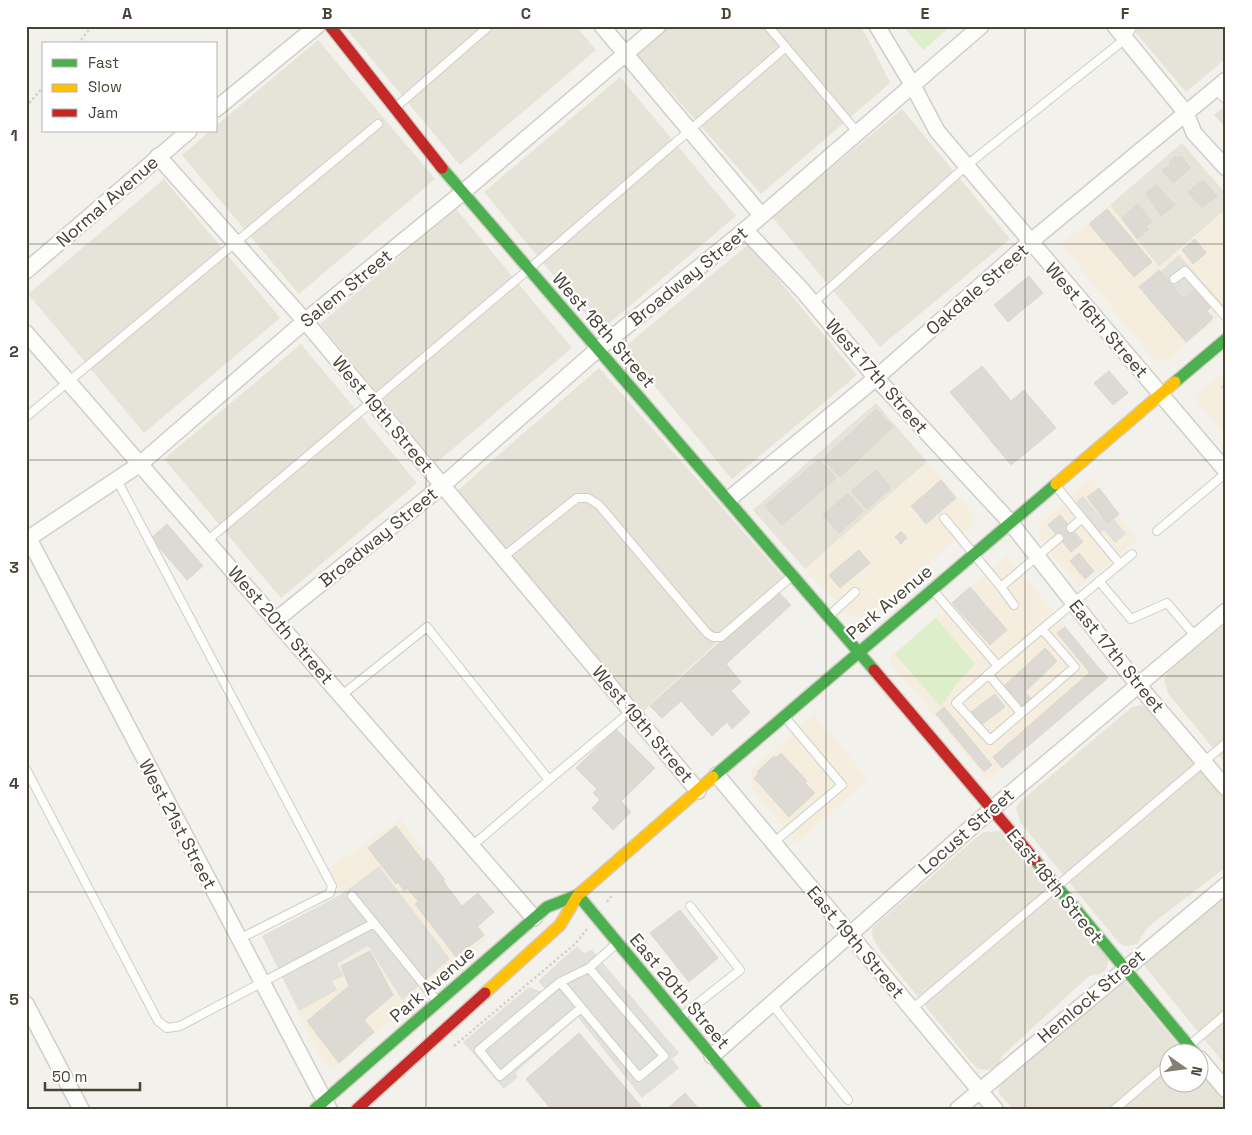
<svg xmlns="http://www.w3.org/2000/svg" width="1252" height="1135" font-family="'Space Grotesk',sans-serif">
<rect width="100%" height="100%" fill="#f2f1eb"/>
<!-- residential -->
<path fill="#e6e3d8" d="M344,26H576L596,50L460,165Z
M669,26H859L866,35L890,83L761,194L637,54Z
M1130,26H1226V58L1186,92Z
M318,40L435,179L299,294L182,155L210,131H216V126Z
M620,77L736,216L600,331L484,192Z
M902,109L1010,239L880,347L772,217Z
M1182,143L1226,194V209L1159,267L1110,205Z
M164,179L280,318L144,433L28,294Z
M456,209L572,348L436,463L320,324Z
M749,244L857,375L732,479L623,348Z
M301,344L417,483L281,598L164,459Z
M599,368L785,579L641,713L457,491Z
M876,403L927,462L805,569L753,510Z
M1226,623V764L1168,693L1164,679L1169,671Z
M1140,705L1152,710L1226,794V867L1148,927L1137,944L1125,946L1119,943L1020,822L1016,808L1021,801L1132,707Z
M1000,831L1109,958L1107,968L1101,974L1089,976L1003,1055L998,1066L988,1070L978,1069L970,1061L880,950L873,939L872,928L983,832Z
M1226,894V1066L1142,963Z
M1123,979L1184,1052H1170V1082H1200V1072L1226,1104V1109H1013L998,1092L1004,1076L1017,1070Z"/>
<!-- commercial -->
<path fill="#f5eede" d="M1110,205L1159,267L1226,209V311L1167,361H1158L1151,357L1061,244Z
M1226,370V436L1195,399L1197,395Z
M927,462L972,512V526L864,617H851L805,569Z
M1091,478L1138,539L1079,587L1042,543L1039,535V527L1043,521Z
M1007,556L1108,678L989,781L892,665L890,656Z
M814,714L868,779L797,844L751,788L752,769Z
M400,819L445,880L444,882L487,938L334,1069L324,1065L262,936L342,895L328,869Z"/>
<!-- green -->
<path fill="#ddeecb" d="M903,26H951L923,50Z
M936,618L975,664L958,682L941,707L895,654Z"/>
<!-- parking -->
<path fill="#e1e0da" d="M1226,105V128L1214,115Z
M1179,255L1225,307L1218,314L1195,289L1184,299L1160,272Z
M1083,496L1107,525L1114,519L1126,534L1115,543L1104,530L1100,533L1076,502Z
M379,866L450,959L402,1000L368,946L337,964L344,976L332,981L337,990L299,1011L262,936L342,894Z
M577,946L584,953L592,950L679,1053L672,1059L679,1068L642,1098L578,1017L515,1073L518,1077L504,1089L463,1042L529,987L542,992L545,989L538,981Z"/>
<!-- building -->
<path fill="#dcdad3" stroke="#dad8d1" d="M1176,156L1178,158L1181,156L1190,168L1173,183L1162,170L1171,165L1169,162Z
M1203,180L1217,196L1202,208L1188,192Z
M1156,185L1175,205L1161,216L1146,193Z
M1138,204L1152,222L1146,226L1149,229L1137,239L1122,218Z
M1107,209L1152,262L1134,277L1089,224Z
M1195,239L1206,253L1193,264L1182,250Z
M1159,270L1206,325L1186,342L1139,287Z
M1029,276L1043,293L1008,322L994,305Z
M1195,289L1211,307L1200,318L1184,299Z
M1207,311L1213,318L1206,325L1200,318Z
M982,366L1011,401L1024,390L1056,428L1011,465L950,392Z
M1109,371L1128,393L1113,405L1094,383Z
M1226,383V393L1221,387Z
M876,409L893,427L840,477L823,459Z
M819,459L836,478L782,525L765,506Z
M876,470L891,488L867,509L851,491Z
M941,480L956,498L926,524L911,506Z
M1099,488L1119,514L1107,524L1087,497Z
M848,493L863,511L839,533L823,515Z
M1060,515L1083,542L1071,552L1048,525Z
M167,524L203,566L187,580L151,538Z
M901,531L907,538L901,544L895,537Z
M859,550L870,563L840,588L829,575Z
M1079,553L1094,571L1085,579L1070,561Z
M970,587L1007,630L990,645L952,603Z
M777,590L791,605L726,664L741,682L731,691L750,712L732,729L727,722L712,736L681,701L662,718L650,706Z
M1065,627L1097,666L1090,673L1057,633Z
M1045,648L1057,661L1025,692L1031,698L1023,706L1004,686Z
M1097,666L1108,678L1002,768L993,757Z
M995,694L1005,707L981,725L971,712Z
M944,707L992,765L984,772L936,714Z
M616,729L655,768L621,801L631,812L613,830L592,808L600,800L593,793L597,789L576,768Z
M781,753L807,781L805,783L815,793L789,817L754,778L759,773L757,772L774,756L776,758Z
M396,826L424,862L396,884L368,848Z
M428,858L435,867L404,891L398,882Z
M435,867L445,880L418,901L407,888Z
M443,881L484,935L456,957L415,904Z
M478,893L494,912L478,926L462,906Z
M680,910L718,958L689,982L650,933Z
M370,951L393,995L364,1020L374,1032L339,1063L307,1021L349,986L341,966Z
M579,1033L641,1106L637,1109H551L526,1079Z
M685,1093L699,1109H667Z"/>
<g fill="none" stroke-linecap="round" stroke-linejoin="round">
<!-- lane casing -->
<g stroke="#d0cec8" stroke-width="10">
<path id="lane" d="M768,26L857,132
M1215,89L1226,100
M396,107L489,26
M1174,279L1185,271L1226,317
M813,303L966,166L1125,39L1133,26
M26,417L378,124
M117,480L332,886L330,893L239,939
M1056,486L1082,518L1071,528
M944,518L1001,587L1059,538
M1082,518L1120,564
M1157,531L1226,473
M208,540L529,269L786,47
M503,557L577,498H588L599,505L707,633L713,637H721L792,576
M1099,581L1131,619L1167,603L1196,637
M1001,587L1014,605
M932,589L998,666L956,703L990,740L1075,667L1042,629L1132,554
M829,616L855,592
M998,666L1042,629
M988,674L1021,713
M342,695L427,627L549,780L631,711
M26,769L158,1021L167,1028L180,1026L374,923L437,1001
M773,843L842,785L784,716
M472,846L549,780
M352,896L374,923
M589,968L664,1056L639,1077L560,982L589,968L617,943
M560,982L479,1050L500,1076L581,1008
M771,1003L848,1100
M912,1009L1226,743
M682,1016L740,970L690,906
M1190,1045L1226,1014
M1115,1109L1170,1062"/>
</g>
<!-- street casing -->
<g stroke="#d0cec8" stroke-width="18">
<path id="street" d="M602,26L761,215
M877,26L912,84L937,131L1226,471
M1115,26L1186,113L1194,133L1226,168
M216,109L317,26
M158,156L305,321L698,791
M745,230L802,290L876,378L1010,522L1139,686L1226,788
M26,271L189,131
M26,333L534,918
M729,499L876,378L1030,242L1226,80
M29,539L329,1109
M26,540L140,464L305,321L462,193L658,26
M277,619L443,485L598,349L745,230L981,26
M717,775L995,1109
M26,1004L81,1109
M712,1056L992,809L1226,611
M1200,1059L1226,1090
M958,1109L1226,885"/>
</g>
<!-- fast casing -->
<g stroke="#d2cec2" stroke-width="14">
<path id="fast" d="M442,168L874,670
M1175,382L1226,339
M713,777L1056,484
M1035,860L1194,1052
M578,895L756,1109
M315,1109L547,907L578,895"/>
</g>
<!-- slow casing -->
<g stroke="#d2cec2" stroke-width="14">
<path id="slow" d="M1056,484L1175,382
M485,993L560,925L578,895L713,777"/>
</g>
<!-- jam casing -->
<g stroke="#d2cec2" stroke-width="14">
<path id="jam" d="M330,26L442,168
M874,670L1035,860
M357,1109L485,993"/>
</g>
<!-- path -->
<path stroke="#d2d1ca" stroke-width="2.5" stroke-dasharray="2.5 2.5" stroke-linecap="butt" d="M78,44L92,26
M26,107L44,86
M607,902L613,894
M454,1046L575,944L587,929"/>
<!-- lane -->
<use href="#lane" stroke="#fdfdfc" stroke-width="8"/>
<!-- street -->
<use href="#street" stroke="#fdfdfc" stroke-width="15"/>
<!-- fast -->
<use href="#fast" stroke="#4caf50" stroke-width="11"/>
<!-- slow -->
<use href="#slow" stroke="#ffc107" stroke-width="11"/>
<!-- jam -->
<use href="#jam" stroke="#c62828" stroke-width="11"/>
</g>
<!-- grid -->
<path fill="none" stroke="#494336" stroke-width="1" stroke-opacity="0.55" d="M227,26V1109M426,26V1109M626,26V1109M826,26V1109M1025,26V1109M26,244H1226M26,460H1226M26,676H1226M26,892H1226"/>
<g text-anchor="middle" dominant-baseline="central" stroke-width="4.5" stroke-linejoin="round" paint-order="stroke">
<!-- street labels -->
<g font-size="18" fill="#494336" stroke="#fff">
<text transform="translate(107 201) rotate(-41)">Normal Avenue</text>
<text transform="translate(688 276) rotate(-39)">Broadway Street</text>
<text transform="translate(346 288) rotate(-39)">Salem Street</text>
<text transform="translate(977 289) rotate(-41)">Oakdale Street</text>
<text transform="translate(1097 320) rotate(49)">West 16th Street</text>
<text transform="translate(604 330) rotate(49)">West 18th Street</text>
<text transform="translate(877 376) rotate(49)">West 17th Street</text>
<text transform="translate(383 414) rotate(50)">West 19th Street</text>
<text transform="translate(378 537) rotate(-39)">Broadway Street</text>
<text transform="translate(889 602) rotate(-40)">Park Avenue</text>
<text transform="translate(281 625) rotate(49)">West 20th Street</text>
<text transform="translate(1117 656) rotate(51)">East 17th Street</text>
<text transform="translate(643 724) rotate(50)">West 19th Street</text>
<text transform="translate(178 824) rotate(62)">West 21st Street</text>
<text transform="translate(966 831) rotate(-41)">Locust Street</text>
<text transform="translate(1055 886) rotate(51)">East 18th Street</text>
<text transform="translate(856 942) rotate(50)">East 19th Street</text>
<text transform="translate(432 984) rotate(-41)">Park Avenue</text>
<text transform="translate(680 991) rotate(50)">East 20th Street</text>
<text transform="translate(1091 996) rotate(-40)">Hemlock Street</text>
</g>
</g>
<!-- border -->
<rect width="1252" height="1135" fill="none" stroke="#ffffff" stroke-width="55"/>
<!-- legend -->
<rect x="42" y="42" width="175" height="90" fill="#ffffff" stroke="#b6b4af"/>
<rect x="52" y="59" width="25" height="8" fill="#4caf50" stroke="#b6b4af"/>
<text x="88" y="68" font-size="15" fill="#494336">Fast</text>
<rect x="52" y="84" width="25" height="8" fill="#ffc107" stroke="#b6b4af"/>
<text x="88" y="92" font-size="15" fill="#494336">Slow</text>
<rect x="52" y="109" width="25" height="8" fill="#c62828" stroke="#b6b4af"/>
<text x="88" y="118" font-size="15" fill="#494336">Jam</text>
<!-- north arrow -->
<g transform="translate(1184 1068) rotate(104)"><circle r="24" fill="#ffffff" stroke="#b6b4af"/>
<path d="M0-4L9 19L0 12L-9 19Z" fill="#848075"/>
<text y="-8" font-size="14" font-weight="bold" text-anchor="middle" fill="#494336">N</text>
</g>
<!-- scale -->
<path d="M45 1082v8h95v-8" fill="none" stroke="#494336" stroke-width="2.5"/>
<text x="52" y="1082" font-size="15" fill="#494336" stroke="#ffffff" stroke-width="4" paint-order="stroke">50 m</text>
<rect x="28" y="28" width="1196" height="1080" fill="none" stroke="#494336" stroke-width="2"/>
<g font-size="16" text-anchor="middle" font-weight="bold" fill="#494336">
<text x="127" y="19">A</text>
<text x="327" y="19">B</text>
<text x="526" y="19">C</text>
<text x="726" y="19">D</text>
<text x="925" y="19">E</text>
<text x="1125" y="19">F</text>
<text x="14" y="141">1</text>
<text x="14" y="357">2</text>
<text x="14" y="573">3</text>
<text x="14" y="789">4</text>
<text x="14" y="1005">5</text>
</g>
</svg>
